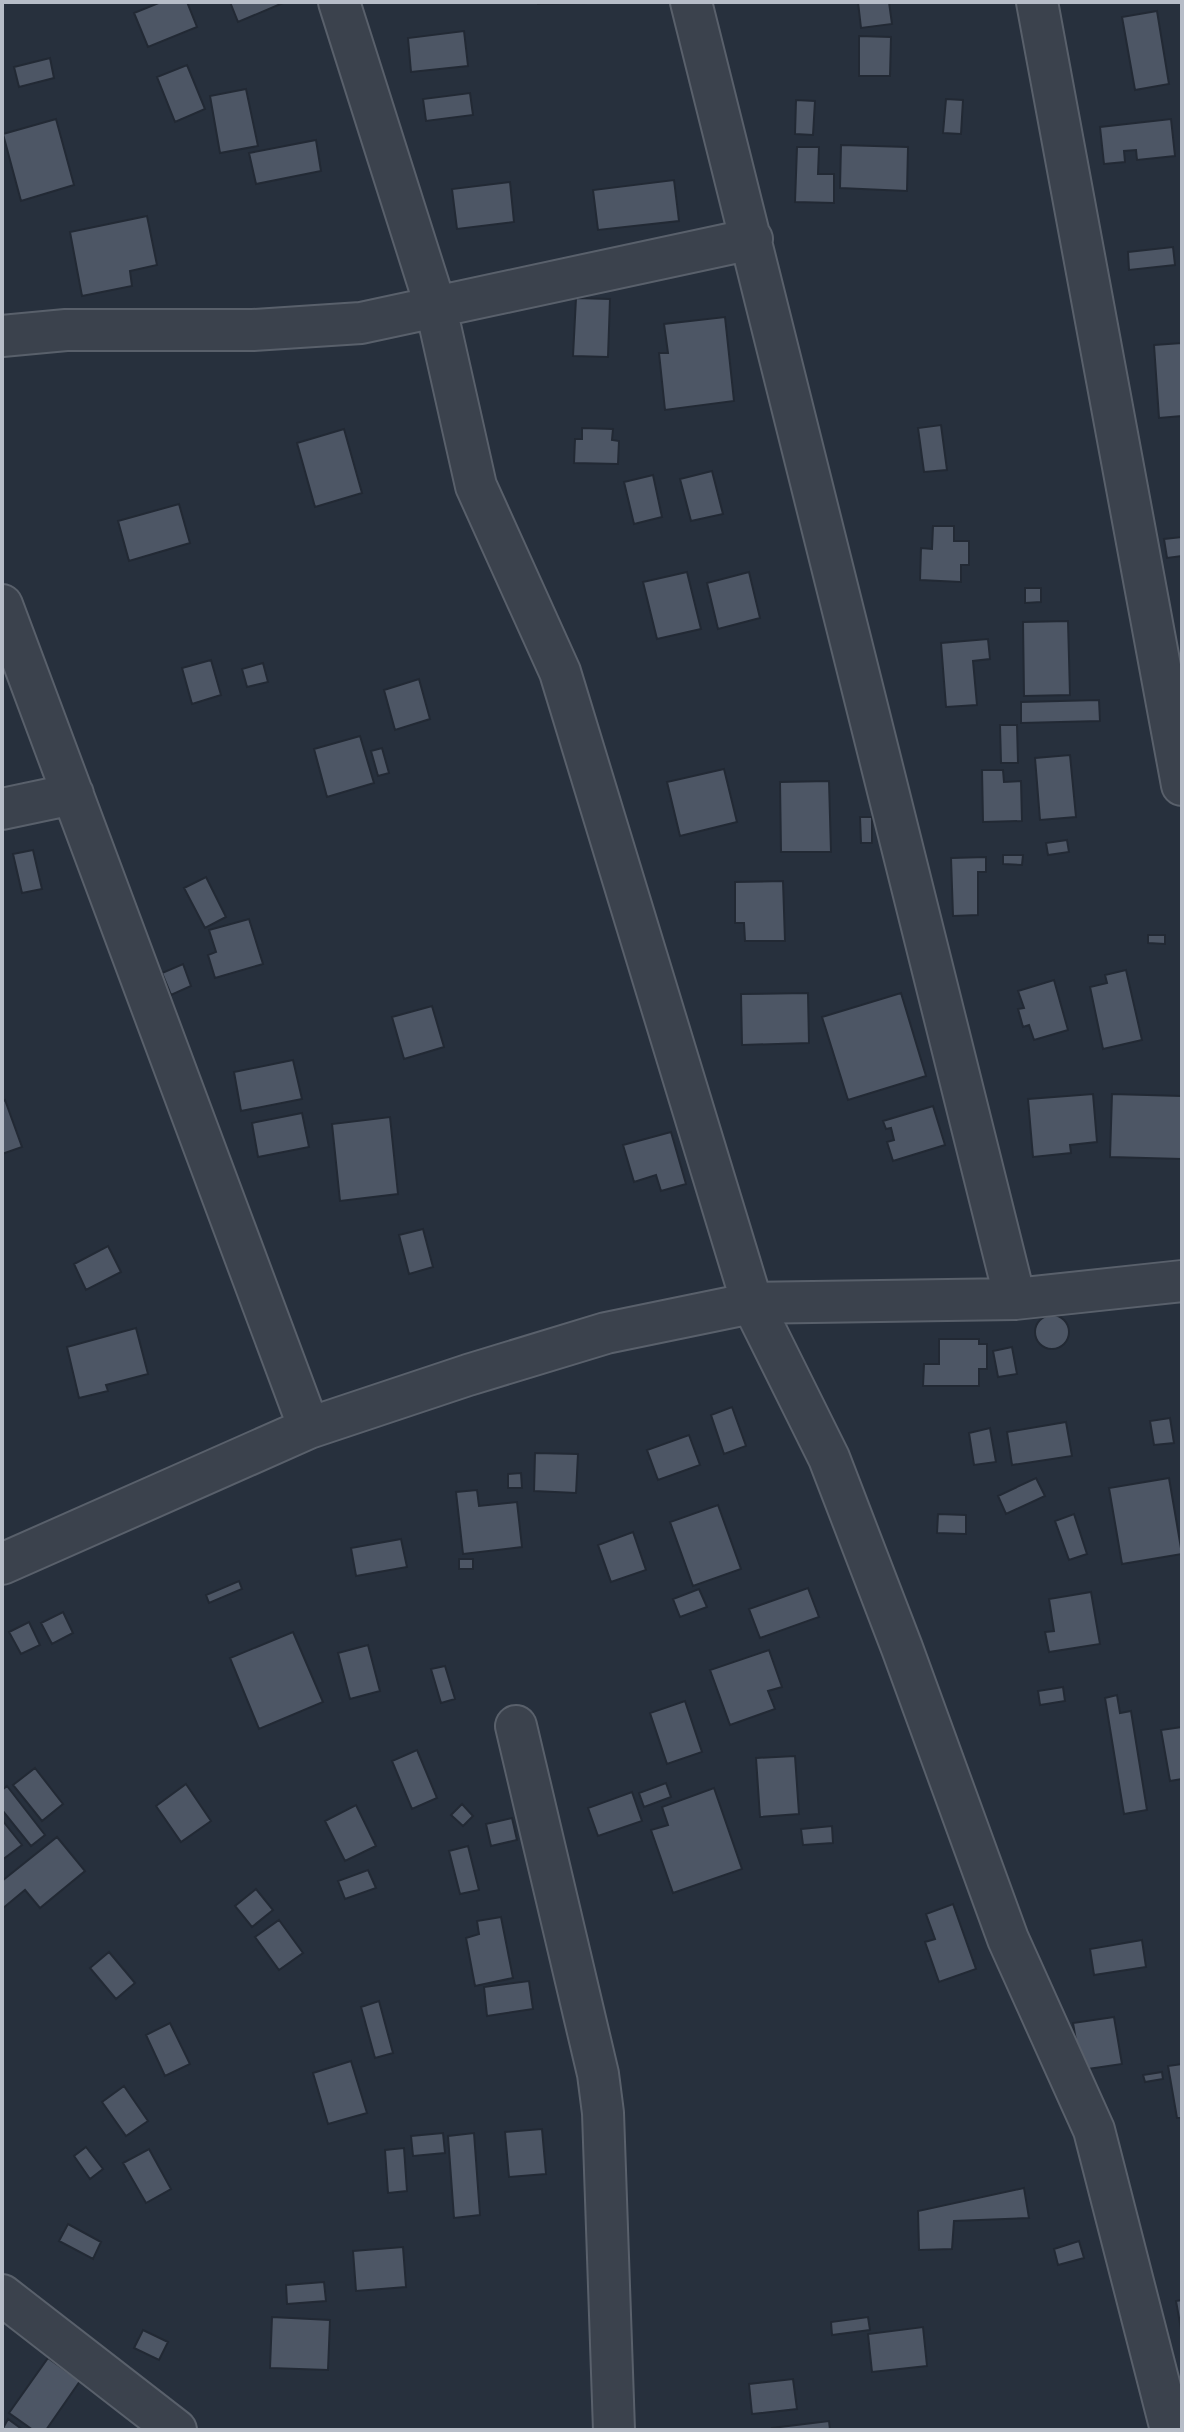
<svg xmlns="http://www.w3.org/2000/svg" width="1184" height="2432" font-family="Barlow,sans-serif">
<rect width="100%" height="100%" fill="#27303d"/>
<!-- building -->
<path fill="#4d5665" stroke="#222934" stroke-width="2" d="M161,2H187L197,27L148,47L134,13Z
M230,2H283V3L238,22Z
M538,2H587V3L538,4Z
M858,2H889L892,24L861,28Z
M1157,11L1169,84L1135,90L1122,17Z
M464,31L468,66L411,72L408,38Z
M859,36L891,37L890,76H859Z
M50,58L54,78L19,87L14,67Z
M187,65L205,109L175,122L157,77Z
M246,89L258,146L220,153L210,96Z
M470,93L473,115L426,121L423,99Z
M946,99L963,100L961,134L943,133Z
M796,100L815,101L813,135L795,134Z
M56,119L74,185L21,201L3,134Z
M1171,119L1175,156L1137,160L1136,150L1124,151L1125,162L1104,164L1100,127Z
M316,140L321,171L256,184L249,153Z
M841,145L908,147L907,191L840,188Z
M797,147H819L818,174H834V203L795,202Z
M674,180L679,221L598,230L593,190Z
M510,182L514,222L457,229L452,189Z
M147,216L157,265L130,271L132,286L82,296L70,232Z
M1173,247L1175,265L1129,270L1128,252Z
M576,298L610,299L608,357L573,356Z
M725,317L734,401L665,410L659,353H668L664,324Z
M1182,343V416L1159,418L1154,345Z
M941,425L947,470L924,472L918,428Z
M582,428L613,429L612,440L619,441L618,464L574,463L575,439H582Z
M344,429L362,493L315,507L297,443Z
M712,471L723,514L691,521L680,479Z
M653,475L662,517L634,524L624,482Z
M179,504L190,543L129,561L118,521Z
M933,526H954V541H969V565H961V582L920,580L921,548L932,549Z
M1182,537V556L1167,558L1164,539Z
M687,572L701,629L657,639L643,582Z
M749,572L760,618L718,629L707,583Z
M1025,588H1041V602L1025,603Z
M1068,621L1070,695L1024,696L1023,622Z
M988,639L990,659L973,661L977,705L946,707L941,643Z
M211,660L221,695L192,704L182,668Z
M263,663L268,682L247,687L242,669Z
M419,679L430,719L395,730L384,690Z
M1099,700L1100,721L1021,723V702Z
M1000,725H1017L1018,763H1001Z
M360,736L374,783L327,797L314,749Z
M382,748L389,773L378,776L371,751Z
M1070,755L1076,817L1040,820L1035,758Z
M724,769L737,822L680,836L667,782Z
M982,770H1003L1004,782L1021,781L1022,821L983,822Z
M829,781L831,852H781L780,782Z
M860,817H872V843H861Z
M1067,840L1069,852L1048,855L1046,843Z
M33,850L42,889L22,893L13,854Z
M1003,855H1023L1022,865L1003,864Z
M986,857V872H978V915L953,916L951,858Z
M206,877L226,917L205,928L184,888Z
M783,881L785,941H745L744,923H735V882Z
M249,919L263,964L215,978L208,955L216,952L209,930Z
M1148,935H1165V944L1148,943Z
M183,964L191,986L171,995L162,973Z
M1126,970L1142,1040L1103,1049L1090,987L1107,983L1105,975Z
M1054,980L1068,1030L1034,1040L1029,1025L1023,1027L1018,1009L1024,1008L1018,991Z
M808,993L809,1043L742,1045L741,994Z
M901,993L926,1076L848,1100L822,1017Z
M432,1006L444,1047L404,1059L392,1017Z
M293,1060L302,1099L241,1111L234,1072Z
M1093,1094L1097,1142L1070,1145L1071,1153L1033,1157L1028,1099Z
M1112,1094L1182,1096V1159L1110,1157Z
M5,1100L22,1147L2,1154V1102Z
M933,1106L945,1145L893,1161L887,1142L894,1140L891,1128L886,1129L883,1121Z
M302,1113L309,1147L258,1157L252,1123Z
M390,1117L398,1194L340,1201L332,1124Z
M671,1132L686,1184L661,1191L656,1175L634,1182L623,1145Z
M423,1229L433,1267L409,1274L399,1235Z
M108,1246L121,1272L86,1290L74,1264Z
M1035 1332a17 17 0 1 1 34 0a17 17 0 1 1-34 0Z
M136,1328L148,1374L106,1385L108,1391L79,1398L67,1347Z
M939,1339H979V1344H987V1369H979V1386H923L924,1364H939Z
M1012,1347L1017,1374L998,1377L993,1351Z
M732,1407L746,1446L724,1454L711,1415Z
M1170,1418L1174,1443L1154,1445L1150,1421Z
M1066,1422L1072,1456L1012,1465L1007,1432Z
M990,1428L996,1462L974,1465L969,1433Z
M689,1435L700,1465L658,1480L647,1450Z
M535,1453L578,1454L576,1493L534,1491Z
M521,1473L522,1488H508V1474Z
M1036,1478L1045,1496L1006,1514L998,1496Z
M1169,1478L1182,1554L1122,1564L1109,1488Z
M477,1490L479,1506L517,1502L522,1547L463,1554L456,1492Z
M718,1505L741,1569L693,1586L670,1522Z
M938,1514L966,1515V1534L937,1533Z
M1074,1514L1087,1554L1069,1560L1055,1521Z
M633,1532L646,1570L611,1582L598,1545Z
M401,1539L407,1567L356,1576L351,1548Z
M459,1559H473V1569H459Z
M239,1581L242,1589L209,1603L206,1595Z
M808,1588L819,1617L760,1638L749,1609Z
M699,1589L707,1607L680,1617L673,1599Z
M1091,1592L1100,1644L1049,1652L1045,1632L1054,1631L1049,1599Z
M63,1612L73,1633L52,1644L41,1623Z
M29,1622L40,1645L21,1654L9,1632Z
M293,1632L323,1702L259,1729L230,1658Z
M368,1645L380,1691L350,1699L338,1653Z
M769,1650L782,1687L768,1691L775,1709L730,1725L710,1670Z
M445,1666L455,1699L441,1703L431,1669Z
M1063,1687L1065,1701L1040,1705L1038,1691Z
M1117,1695L1120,1713L1131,1711L1147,1810L1124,1814L1105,1698Z
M685,1701L702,1752L667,1764L650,1713Z
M1182,1727V1779L1170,1781L1161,1730Z
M417,1750L437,1798L412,1809L392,1761Z
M795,1756L799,1814L760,1817L756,1758Z
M35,1768L63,1804L42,1821L13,1785Z
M666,1783L671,1797L644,1807L639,1793Z
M186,1784L211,1821L181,1842L156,1806Z
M7,1786L45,1835L31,1846L2,1810V1790Z
M714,1788L742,1869L673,1893L651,1830L668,1825L662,1807Z
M632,1792L642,1821L598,1836L588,1808Z
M462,1804L473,1816L463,1826L451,1815Z
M356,1805L376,1846L345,1861L325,1821Z
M512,1818L517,1840L491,1846L486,1824Z
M2,1820L22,1845L2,1860Z
M832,1826L833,1843L803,1845L801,1829Z
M57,1837L85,1871L40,1908L25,1890L2,1909V1881Z
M468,1846L479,1890L460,1894L449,1851Z
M368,1870L376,1888L345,1899L338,1881Z
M256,1889L273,1910L252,1927L235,1906Z
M953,1904L976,1969L939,1982L925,1942L935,1939L926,1914Z
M501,1917L513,1978L475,1986L466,1938L479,1934L477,1921Z
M279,1920L303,1953L279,1970L255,1937Z
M1142,1940L1146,1967L1094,1975L1090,1949Z
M109,1952L135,1983L116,1999L90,1968Z
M529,1981L533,2009L487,2016L484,1987Z
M379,2001L393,2053L375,2058L361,2007Z
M1114,2017L1122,2064L1081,2070L1073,2023Z
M170,2023L190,2064L165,2076L146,2035Z
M351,2061L367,2113L328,2124L313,2073Z
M1182,2064V2118H1177L1168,2066Z
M1162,2072L1163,2079L1145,2082L1143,2075Z
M124,2086L148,2121L126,2136L102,2102Z
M542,2129L546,2174L509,2177L505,2132Z
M443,2133L445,2153L413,2156L411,2136Z
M474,2133L480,2215L454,2218L448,2136Z
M86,2147L103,2169L90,2179L74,2156Z
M404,2148L407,2191L388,2193L385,2150Z
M149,2149L171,2189L146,2203L123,2163Z
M1024,2188L1029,2218L954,2221L952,2249L919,2250L918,2211Z
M68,2224L101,2242L93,2259L59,2241Z
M1079,2241L1084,2258L1058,2265L1054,2249Z
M403,2247L406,2287L356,2291L353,2251Z
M324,2282L326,2301L287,2304L286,2285Z
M1182,2300V2328L1181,2329L1176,2301Z
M272,2317L330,2320L328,2370L270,2368Z
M868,2317L870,2330L832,2335L831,2322Z
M923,2327L927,2366L872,2372L868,2334Z
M143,2330L168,2342L159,2360L134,2348Z
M48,2358L80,2381L46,2430H33L9,2413Z
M793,2379L797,2409L752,2414L749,2384Z
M8,2419L23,2430H2Z
M829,2421L830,2430H772V2428Z"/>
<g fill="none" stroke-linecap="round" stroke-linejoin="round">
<!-- street casing -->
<g stroke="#59606b" stroke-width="44">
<path id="street" d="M339,2L436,308L476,486L560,672L752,1303L829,1458L902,1648L1008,1939L1094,2130L1171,2430
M691,2L1015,1299
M1037,2L1182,785
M2,336L66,330H253L361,323L752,239
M2,605L309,1428
M2,809L73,794
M2,1564L309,1428L468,1375L606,1333L752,1303L1015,1299L1182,1281
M516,1726L598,2074L603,2113L614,2430
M2,2295L176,2430"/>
</g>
<!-- street -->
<use href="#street" stroke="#3b424d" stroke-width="40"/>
</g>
<!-- border -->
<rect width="1184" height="2432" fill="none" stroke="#b7bdc8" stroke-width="8"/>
</svg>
